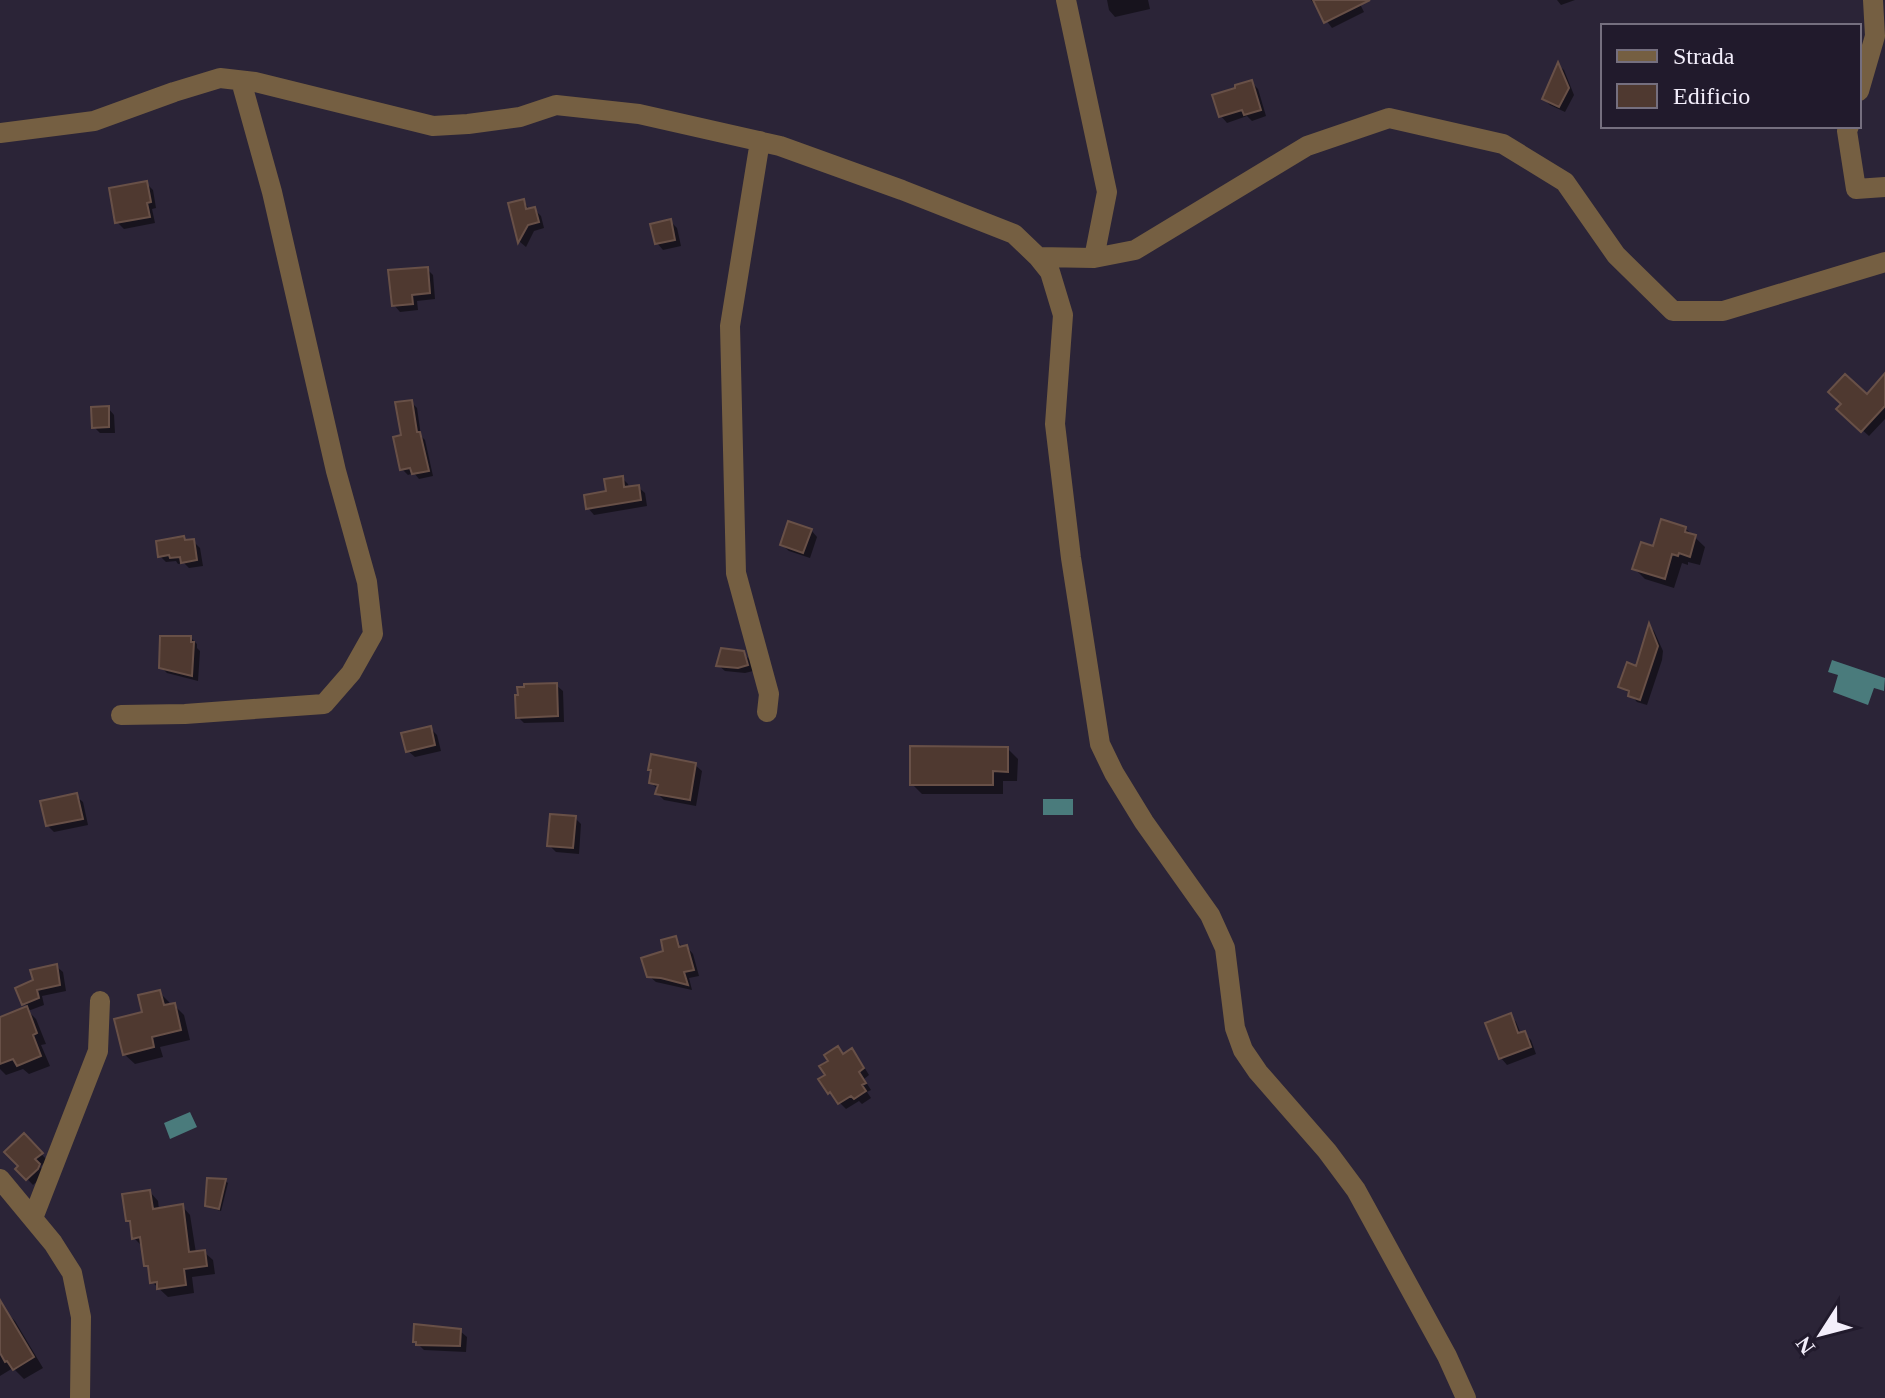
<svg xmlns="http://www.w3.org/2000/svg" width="1885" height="1398" font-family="Georgia,serif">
<rect width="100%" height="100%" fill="#2b2437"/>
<!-- water -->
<path fill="#4a7b7c" d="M1832,660L1885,678L1884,691L1874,688L1868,705L1833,692L1838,675L1828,672Z
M1043,799H1073V815H1043Z
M190,1112L197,1127L170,1139L164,1123Z"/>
<!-- shadow -->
<path fill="#0007" d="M1107,0H1148L1150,9L1115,17L1109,10Z
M1311,0H1358L1364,12L1332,28Z
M1557,0H1575L1561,5Z
M1558,65L1564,70L1574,95L1565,112L1550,105L1544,99Z
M1251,82L1258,89L1266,116L1252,121L1247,116L1227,123L1221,116Z
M147,184L153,190L156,208L152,209L155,223L124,229L117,222Z
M523,201L530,210L534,209L541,216L544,228L534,231L526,247L520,242L511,204Z
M670,221L677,228L681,246L663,250L657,243Z
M427,269L433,275L435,299L417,301L418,310L400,312L394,305Z
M1885,392V419L1869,436L1839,409L1867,396Z
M411,402L417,408L421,436L425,440L433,476L419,479L414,473L408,475L402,469L403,437Z
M108,408L114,415L115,433H100L94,427Z
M622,478L628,484L629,489L638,487L645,493L647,506L594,515L588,508Z
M1685,528L1705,547L1700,565L1688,562V565L1682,563L1674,588L1645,579L1635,569Z
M811,530L817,537L810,558L789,551L782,545Z
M184,539L187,542L193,541L200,548L203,566L189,568L184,563L178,564L176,561L166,562L160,556Z
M1650,627L1654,631L1663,651L1662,660L1647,705L1637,702L1630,694L1620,687L1638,668Z
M191,638L197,644V648L200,651L198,681L167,673L161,667Z
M743,653L750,660L753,671L745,673L725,671L718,665Z
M556,685L563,691L564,722L524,723L518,717Z
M430,728L437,735L441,751L415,757L408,751Z
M1008,749L1018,759L1017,781H1003V794H922L912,784Z
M695,765L702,771L696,806L664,800L658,794L659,790L651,783L653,772L650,769Z
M76,796L83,802L88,825L54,832L47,825Z
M575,818L581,824L579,854L556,852L549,845Z
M675,938L683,948L687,947L693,954L699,976L689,978L692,990L656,982L649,976Z
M56,966L63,972L66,991L42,996L44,1005L28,1011L36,1019L46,1044L41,1045L50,1066L29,1074L23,1069L6,1075L0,1069V1019L28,1008L24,1003L35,982Z
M159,992L169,1002L170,1006L174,1005L184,1015L190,1040L160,1047L163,1057L135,1064L124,1054L144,1014Z
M1510,1015L1516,1022L1521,1034L1524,1033L1531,1040L1536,1054L1507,1065L1501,1058Z
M852,1051L858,1057L869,1075L864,1079L871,1090L867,1092L871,1098L862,1104L859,1101L846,1109L829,1092L844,1056Z
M24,1136L47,1160L40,1167L45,1172L44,1175L33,1185L18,1169Z
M225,1181L228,1183L221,1211L210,1208L207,1206Z
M150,1192L158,1201L159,1210L182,1206L190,1215L196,1253L204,1252L213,1260L215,1274L192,1277L194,1293L168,1297L152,1282L150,1270L146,1265L143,1247L134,1238L132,1225L128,1220Z
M5,1311L15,1321L43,1368L24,1379L13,1368L0,1376V1314Z
M460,1331L467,1337L466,1352L424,1350L418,1344Z"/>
<!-- building -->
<path fill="#4f3930" stroke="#685047" stroke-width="2" d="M1313,0H1370L1324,23Z
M1558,62L1569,88L1559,107L1542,99Z
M1252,80L1261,110L1244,115L1242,110L1219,117L1212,95L1235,88V85Z
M147,181L151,202L147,203L150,217L115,223L109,188Z
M524,199L526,209L535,207L539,222L528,225L518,243L508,203Z
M671,219L675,240L655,244L650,224Z
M428,267L430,293L412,295L413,304L392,306L388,270Z
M1885,373V406L1861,432L1836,409L1841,404L1828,392L1845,374L1867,394Z
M412,400L417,432H420L429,471L412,474L410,468L400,470L393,437L401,435L395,402Z
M109,406V427L92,428L91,407Z
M623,476L624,487L639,485L641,500L586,509L584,495L606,491L604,479Z
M1661,519L1686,527L1685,532L1696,535L1690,557L1679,553L1678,556L1672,554L1665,579L1632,569L1641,542L1653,546Z
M788,521L812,529L803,553L780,545Z
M184,536L185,540L194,539L197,560L181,563L180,557L170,558L169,555L158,557L156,541Z
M1649,623L1658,646L1640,700L1628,696L1629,691L1618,687L1627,662L1636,666Z
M160,636H191V642H194L192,676L159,668Z
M721,648L744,651L748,665L738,668L716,666Z
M557,683L558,716L516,718L515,695H518L517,687H524V684Z
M431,726L435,745L406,752L401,733Z
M910,746L1008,747V772L993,771V785H910Z
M651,754L696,763L690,800L655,794L658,785L649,783L651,770H648Z
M77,793L83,819L46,826L40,801Z
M550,814L576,816L573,848L547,846Z
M676,936L679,947L687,945L694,970L684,972L688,985L661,978L647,977L641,958L663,951L661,940Z
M57,964L60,985L37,990L39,998L22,1005L15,988L33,980L30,970Z
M160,990L164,1005L175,1003L181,1030L152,1037L154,1047L123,1055L114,1019L142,1012L138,995Z
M27,1006L37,1033L33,1035L41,1056L17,1066L13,1059L0,1064V1017Z
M1511,1013L1518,1033L1525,1031L1531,1047L1499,1059L1485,1023Z
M838,1046L843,1054L852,1048L864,1068L859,1072L866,1083L862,1085L866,1091L854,1099L851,1096L838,1104L830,1092L828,1094L818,1079L825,1075L819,1066L828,1061L824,1055Z
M24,1133L43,1153L35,1159L40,1164L38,1169L26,1180L15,1169L18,1166L4,1152Z
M207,1178L226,1179L219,1209L205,1206Z
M150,1190L153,1209L183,1204L189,1252L205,1250L207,1266L184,1269L186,1285L157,1289V1282L150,1283L148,1266H144L140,1237L132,1239L130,1221H126L122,1194Z
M0,1300L34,1357L13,1370L7,1361L5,1362L0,1353Z
M414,1324L461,1329L460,1346L416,1345V1342H413Z"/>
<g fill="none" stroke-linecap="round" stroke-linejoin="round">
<!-- minor -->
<path stroke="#755f42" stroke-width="20" d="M1066,0L1107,192L1094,258
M1859,91L1875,36L1873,0
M1849,126L1847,131L1856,189L1885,187
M0,133L94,121L174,92L220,78L255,82L433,126L468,124L520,117L556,105L639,114L780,146L902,190L1014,234L1038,257L1050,272L1063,315L1055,424L1071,558L1100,744L1114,773L1144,822L1210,915L1225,948L1235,1028L1243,1050L1258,1072L1327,1151L1356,1190L1447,1356L1466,1398
M760,141L730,326L736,573L769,694L767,712
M1038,257L1094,258L1135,250L1307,146L1389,118L1503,144L1565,182L1616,255L1673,311H1723L1885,262
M121,715L185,714L324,704L351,673L373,634L367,582L336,471L272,192L241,81
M0,1179L53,1243L72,1273L81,1317L80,1398
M33,1218L98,1051L100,1001"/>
</g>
<!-- legend -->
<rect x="1601" y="24" width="260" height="104" fill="#211a2c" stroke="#756f7f" stroke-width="2"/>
<rect x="1617" y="50" width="40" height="12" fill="#755f42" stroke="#756f7f" stroke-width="2"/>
<text x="1673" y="64" font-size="24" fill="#f3eefb">Strada</text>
<rect x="1617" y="84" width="40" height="24" fill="#4f3930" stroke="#756f7f" stroke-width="2"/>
<text x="1673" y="104" font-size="24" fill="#f3eefb">Edificio</text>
<!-- north arrow -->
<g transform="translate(1821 1334) rotate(234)" stroke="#211a2c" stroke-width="6" paint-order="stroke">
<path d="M0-6L14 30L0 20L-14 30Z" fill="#f3eefb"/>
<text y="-12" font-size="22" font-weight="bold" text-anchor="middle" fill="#f3eefb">N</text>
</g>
</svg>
